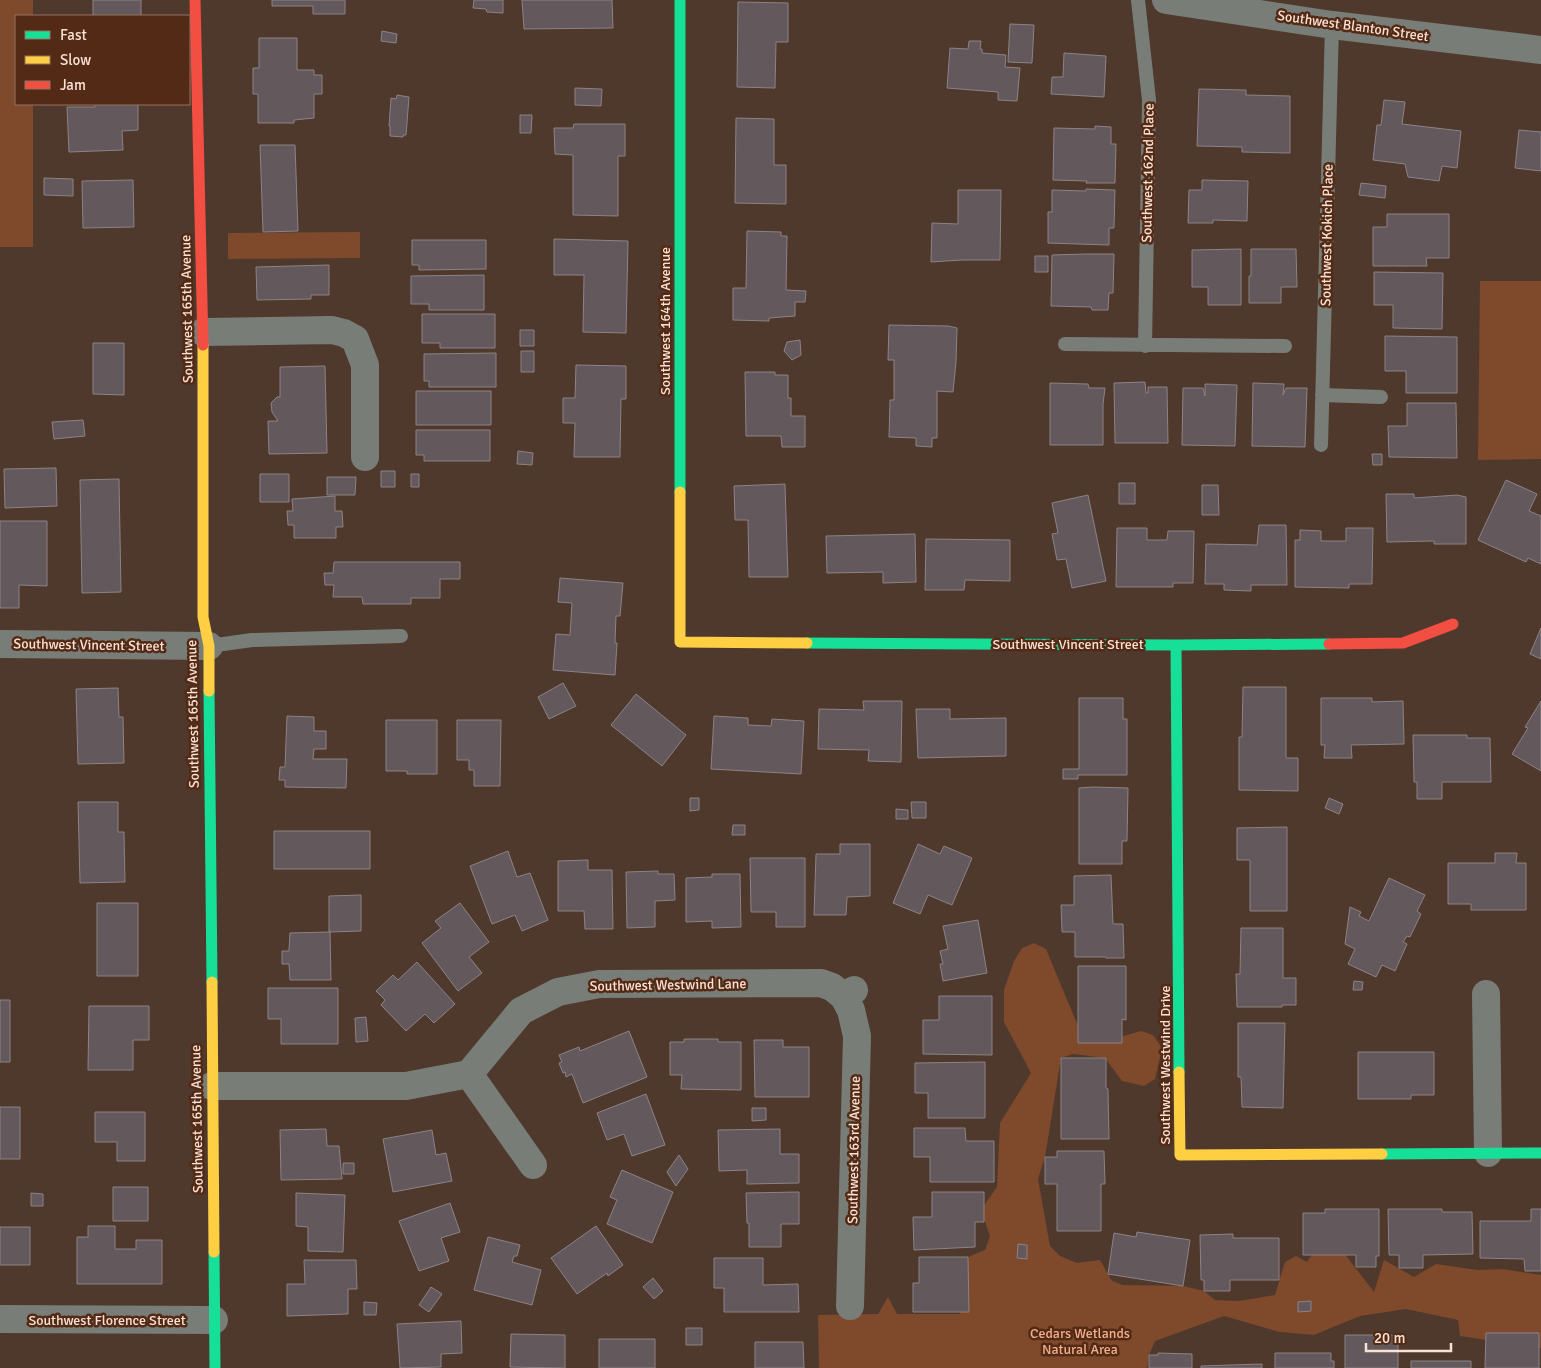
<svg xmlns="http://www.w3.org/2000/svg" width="1541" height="1368" font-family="Signika,sans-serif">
<rect width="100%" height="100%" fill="#4f392d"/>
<!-- green -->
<path fill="#7f492c" d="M0,0H33V16H16V104H33V247H0Z
M360,232V258L228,259V233Z
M1480,281H1541V459L1478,460Z
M1034,943L1046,949L1083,1038L1106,1041L1141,1031L1153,1035L1162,1048L1155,1079L1144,1086L1122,1081L1105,1058L1073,1054L1061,1058L1045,1157L1038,1179L1050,1246L1060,1256L1077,1263L1100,1260L1112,1281L1123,1285L1183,1286L1204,1291L1215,1300L1239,1301L1275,1295L1285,1262L1296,1256L1307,1262L1315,1250L1337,1244L1374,1292L1384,1260L1414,1277L1436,1264L1478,1270L1502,1269L1541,1275V1348L1460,1336L1458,1320L1406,1309L1360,1316L1314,1335L1280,1332L1224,1316L1155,1341L1149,1355L1147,1368H819L818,1315L878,1314L888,1297L897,1314H960L958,1266L968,1257L985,1250L990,1236L981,1210L997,1187L1000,1123L1031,1073L1004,1022V990L1014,961L1022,948Z"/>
<!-- building -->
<path fill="#63585b" stroke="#8d8286" d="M93,0H141V16H93Z
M272,0H345V14H313V6H272Z
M474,0H503V13L487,12L486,9L473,8Z
M522,0H612L613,28L524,29Z
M738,2L788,3V42H776L775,88L737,87Z
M1010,24L1034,25L1032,63L1008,62Z
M382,31L397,34L396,43L381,41Z
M259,38H297V70H314V75H322V94H314V118L294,120V123H258V94H253V68H259Z
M969,41H981L980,49H982V53L1006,55L1005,67L1020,68L1017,101L998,100V92L947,88L950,48L968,49Z
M1064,53L1106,56L1104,97L1051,94L1052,77H1063Z
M575,88L602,89L601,106L575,105Z
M1199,89L1246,90V95L1290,96V153L1242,152V147L1197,146Z
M397,95L409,97L406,135H403V137L390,136V126H389L391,98L396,99Z
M1384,100L1405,102L1402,124L1461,131L1457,168L1442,166L1439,181L1408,177L1405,164L1373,160L1377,125H1381Z
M95,104H138V130L122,131L123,150L69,152L67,107H95Z
M520,115H532L531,133H520Z
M736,118L774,119V165H786V204L735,203Z
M574,124H625V156H618V216L573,215V155L555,154L554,128H573Z
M1095,126L1111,127V144H1116L1115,183H1086L1087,181L1053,180L1054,128L1095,129Z
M1519,130L1541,132V171L1515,168Z
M260,145H295L298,231L263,232Z
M44,178L73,179V196L44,195Z
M133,180L134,227L83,228L82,181Z
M1202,180L1248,181L1247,221L1213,220V223H1188L1189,190H1202Z
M1361,183L1386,186L1385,198L1359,195Z
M1086,189L1115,190L1114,228H1109V245L1048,243V212H1052V190L1086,191Z
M958,190H1001L1000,260H962L931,262L932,223L958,224Z
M1387,214H1449V258H1426L1427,266H1373V227H1387Z
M747,231L781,232V236H787L786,290L806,291L805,302H795V316L769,318V321L733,320V288H746Z
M554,239L628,241L626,333L583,332L584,275H554Z
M412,240H486V269L419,270V265H412Z
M1241,249V305H1208V287H1192V250Z
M1251,249H1296L1297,287H1281V303H1249V276H1251Z
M1085,254H1114L1113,293H1109L1108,310H1092L1091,307L1051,306L1052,255Z
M1035,256H1048V272H1035Z
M329,265V295H311V299L257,300L256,267Z
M1374,272L1443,273L1442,329L1393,328V305H1374Z
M484,275V310H429V304H411V276Z
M422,314H495V348H440V343H422Z
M889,325L948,326L957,328L956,362L953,392L937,391V438H932V447L916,446V438L889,437L890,400H894V360H888Z
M520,330H534V346H520Z
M1385,336L1457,337V393H1406V371H1385Z
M800,340L801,355L792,360L784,351L787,342Z
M93,343H124V395L93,394Z
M521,351H534V372H521Z
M496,353V387H429V381H424V354Z
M576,365L626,366V399H621L620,457H574L575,423H563V398H575Z
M325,366L327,453L269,454L268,421H278L272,412L271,403L277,397H280V367Z
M745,372H775V375H788V398H791V416H805V447H782L781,436H746Z
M1145,382L1146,393H1148V387H1167L1168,443H1115L1114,383Z
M1050,383L1088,384L1089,388H1105L1103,404V445H1050Z
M1253,383L1284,384L1283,395L1286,388H1307L1305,447L1252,446Z
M1205,384L1237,385L1235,446L1182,445L1183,388H1203L1205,396Z
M416,391H491V425H416Z
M1407,403H1456L1457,458L1389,457L1388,426H1407Z
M83,420L85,436L54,439L52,422Z
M416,430H490V461H424V455H416Z
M518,451L533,453L532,465L517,464Z
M1372,454H1382V465H1373Z
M56,468L57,506L5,508L4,469Z
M381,471H395V487H381Z
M260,474H289V502H260Z
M411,474H419V487H411Z
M327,477H356L355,495H327Z
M119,479L121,592L82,593L80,480Z
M1506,480L1537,494L1529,511L1541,516V564L1528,558L1526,562L1478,540Z
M1119,483H1135V504H1119Z
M785,484L788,577H749L748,520H735L734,486Z
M1202,485H1218L1219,515H1202Z
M1386,494H1414V498L1457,495L1466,497V544H1434V541L1387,542Z
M1088,495L1106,581L1072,588L1066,559L1057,560L1052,534L1058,533L1052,503Z
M335,496V511H342L343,527H336V538H294V525H288L287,511H293L292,499Z
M0,521H47V586L19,585V608H0Z
M1259,525H1286L1287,585H1251V591L1224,590V584H1205L1206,544L1257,545Z
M1117,528H1147V540H1167L1168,531H1194L1193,583H1173V587H1116Z
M1346,528H1373L1372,584H1349V588L1295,587V540H1300V530L1321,531V541H1346Z
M915,534L916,582L883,583V572L827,573L826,536Z
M926,539L1010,540V581L965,580L964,590H925Z
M334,562H460V579H440V598H411V604H363L362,597H333L334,585H325L324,573H333Z
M560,578L623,583L620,616H616L615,643H617L615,675L553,670L556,634L570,635L572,603L558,602Z
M1541,628V659L1530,654Z
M563,683L576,706L549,719L538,697Z
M1243,687H1286V758H1298V791L1239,790V737H1242Z
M118,688L119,717H123L124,763L78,764L76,689Z
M636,694L686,735L662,766L611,725Z
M1079,698H1123V719H1127V775H1078V779H1063V769H1079Z
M1321,698H1372V702L1403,701L1404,744L1351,745L1352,758H1324L1325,745H1321Z
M863,701H902L901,762L868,761L869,750L818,749L819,709L864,710Z
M1541,701V771L1512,754L1528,728L1525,727Z
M916,709H950V719L1006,718V756L918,758Z
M287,716L314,717V731H326V749H314L313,759H347L346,788L285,787V780H279L280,767H285Z
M714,716L748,718V725L771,726L772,719L804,721L801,774L711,769Z
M386,720H437V774H407V771H386Z
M457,720H501L500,786H474V770H469V760H457Z
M1413,735H1467V738H1490L1491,782H1442V799H1417V782H1414Z
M1092,787L1128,788L1127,841H1122V864H1079V788Z
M690,798H699V810L690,811Z
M1329,798L1343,804L1339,814L1325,808Z
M78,802H118V832H124L125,882L80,883Z
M911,802H926V818H912Z
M896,809L908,810V819H896Z
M733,825H745V835H732Z
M1287,827V911H1250V860H1237V828Z
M274,831H370V869H274Z
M840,844H870V896L847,897L846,915H814L816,854H840Z
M918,844L940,854L944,846L972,858L952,905L928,895L920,914L893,903Z
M508,851L517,877L530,873L548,920L522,931L515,915L492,924L470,866Z
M1495,853H1517L1516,863H1526V910H1471V904H1448V863H1495Z
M750,858H805V927H776V912H751Z
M588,860V870H612L613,929H585L584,911H558V861Z
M658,871V874H674L675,900L655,901V927L627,928L626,872Z
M712,874H740L741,927L712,928V921L686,922V878L712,877Z
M1111,875L1113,924H1123L1124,958H1106V957H1075V932H1062L1061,905H1074V876Z
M1389,878L1425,895L1417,911L1421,914L1410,937L1407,936L1403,942L1407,944L1395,971L1382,965L1376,977L1348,964L1355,949L1345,944L1350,907L1361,912L1359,916L1369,921Z
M361,895V931L329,932V896Z
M97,903H138V976H97Z
M460,903L489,942L469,957L482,973L458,991L422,943L441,928L435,921Z
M978,920L987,973L943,981L940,964H943L940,951L948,949L943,926Z
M1241,928H1283V978H1296V1005H1282V1007H1237L1236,974H1240Z
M330,932L331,980H290L289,964H282V951H289L290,933Z
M417,962L455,1004L434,1023L425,1014L406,1031L381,1005L385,1000L376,991L393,975L398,980Z
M1078,966H1126V1020L1122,1019V1043H1078Z
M1354,981L1363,982L1362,990H1353Z
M268,988H338V1044H281V1019H268Z
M939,996H992V1055L923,1054V1020H939Z
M0,1000H10V1062H0Z
M89,1006H149V1040H133V1070H88Z
M366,1017L368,1041L356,1042L355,1018Z
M1238,1023H1285L1283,1108L1242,1107L1241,1077H1238Z
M629,1031L647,1077L583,1103L572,1074L566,1077L565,1072L563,1073L559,1063L562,1062L559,1055L579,1047L580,1051Z
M684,1039H718V1042H741V1090L681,1089L682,1075H670V1042H684Z
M754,1040H783V1047H809V1097H755Z
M1358,1052H1434V1095H1411V1099H1358Z
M1061,1058H1106V1088L1108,1089L1109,1139H1061Z
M985,1062V1118H928V1093H915V1063Z
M646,1094L665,1145L632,1156L624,1134L607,1140L597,1113Z
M0,1107H20V1159H0Z
M752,1108H766V1120L752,1121Z
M95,1112H145V1161H117V1142H95Z
M914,1128H965L966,1141H994V1182H930V1157H914Z
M326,1129L327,1146H339L342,1179L281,1180L280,1130Z
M780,1129V1154H799V1183L747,1184V1170L719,1171L718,1130Z
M432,1130L436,1155L446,1153L452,1181L393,1192L383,1139Z
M1057,1151H1104L1105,1184H1101V1231H1057V1184H1045V1157H1057Z
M679,1155L688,1169L676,1186L667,1172Z
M343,1163H354V1174H343Z
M622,1170L673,1192L652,1243L607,1224L617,1200L610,1197Z
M113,1187H148V1221H113Z
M799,1192V1224H781V1247H749V1223H747L746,1193Z
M932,1192H984V1222H975V1247L914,1250L913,1217H932Z
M31,1193L43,1194V1206H31Z
M296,1193L345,1195L343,1252L308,1251V1227L296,1226Z
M450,1203L460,1232L441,1238L449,1261L419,1271L399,1221Z
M1325,1209H1379V1256H1376V1267H1356V1255H1303V1213H1325Z
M1388,1209H1442V1212H1472L1473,1254L1423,1255V1268H1399V1255H1389Z
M1531,1209H1541V1271H1525L1524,1259L1480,1258V1221H1531Z
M88,1226H115V1249H136V1240H162V1284H77V1237H88Z
M596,1226L623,1265L608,1276L607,1273L577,1294L551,1258Z
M0,1227H30V1265H0Z
M1137,1232L1190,1240L1183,1286L1108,1274L1114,1233L1136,1237Z
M1233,1234V1238H1279V1280H1230V1291H1204V1280H1201L1200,1235Z
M488,1237L520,1245L517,1256H514L512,1262L541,1270L532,1305L474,1290Z
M1018,1244L1027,1245V1259L1017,1258Z
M919,1257H968L969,1312H913V1283H919Z
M714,1258H763V1285L798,1284L799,1312H724V1288H714Z
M304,1260H356L357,1289H348V1314L287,1316V1284H305Z
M653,1278L663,1291L654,1299L643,1287Z
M431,1287L442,1294L429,1312L419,1305Z
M1311,1301V1311L1298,1312V1302Z
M364,1302L377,1303L376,1315H364Z
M461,1321L462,1353L441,1354V1367L400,1368L397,1324Z
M686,1328H702V1345H686Z
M1486,1333H1539V1368H1485Z
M511,1334L565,1335V1368L510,1367Z
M1345,1335H1398V1368H1345Z
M599,1339H655V1368H599Z
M755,1342H803L804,1368H755Z
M1158,1353L1192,1354V1368H1149V1355H1158Z
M1275,1353H1331V1361H1334V1368H1275Z
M1411,1361H1471V1368H1411Z
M1262,1364V1368H1201V1366Z"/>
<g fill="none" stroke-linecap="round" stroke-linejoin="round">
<!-- lane -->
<path stroke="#797d78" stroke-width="14" d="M1138,0L1149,100L1145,346
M1065,344L1285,346
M1322,395L1381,397
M1321,445L1332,25
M209,646L252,640L401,636"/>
<!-- street -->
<path stroke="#797d78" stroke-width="28" d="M1166,0L1332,25L1541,50
M203,332L332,330L344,333L355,339L365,365V457
M0,644L209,646
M1486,994L1488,1153
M844,997L851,1010L857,1036L850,1306
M469,1074L533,1165
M212,1086H406L469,1074L521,1011L558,992L599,984L821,983L832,987L844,997L854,990
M0,1319L214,1320"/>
<!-- fast -->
<path stroke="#16e098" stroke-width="11" d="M680,0V492
M807,643L1176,645L1329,644
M1176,645L1179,1072
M209,691L212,982
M1382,1154L1541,1153
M214,1252L215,1368"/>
<!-- slow -->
<path stroke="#ffcf43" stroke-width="11" d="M203,345V617L209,646V691
M680,492V642L807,643
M212,982L214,1252
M1179,1072L1180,1155L1382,1154"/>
<!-- jam -->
<path stroke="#f24e42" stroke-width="11" d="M195,0L203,345
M1329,644L1403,643L1453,624"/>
</g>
<g text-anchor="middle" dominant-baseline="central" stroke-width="5" stroke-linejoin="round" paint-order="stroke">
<!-- street labels -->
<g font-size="14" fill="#fbe1d4" stroke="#522a15">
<text transform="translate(1353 26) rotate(8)">Southwest Blanton Street</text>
<text transform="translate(1148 173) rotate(-89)">Southwest 162nd Place</text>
<text transform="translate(1327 235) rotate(-89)">Southwest Kokich Place</text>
<text transform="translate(187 309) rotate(-91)">Southwest 165th Avenue</text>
<text transform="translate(665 321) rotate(-90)">Southwest 164th Avenue</text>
<text x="1068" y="644">Southwest Vincent Street</text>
<text transform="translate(89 645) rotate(1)">Southwest Vincent Street</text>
<text transform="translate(193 714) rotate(-91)">Southwest 165th Avenue</text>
<text transform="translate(668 985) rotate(-1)">Southwest Westwind Lane</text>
<text transform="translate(1165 1065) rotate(-90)">Southwest Westwind Drive</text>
<text transform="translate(197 1119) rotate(-91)">Southwest 165th Avenue</text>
<text transform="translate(854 1150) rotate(-89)">Southwest 163rd Avenue</text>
<text x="107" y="1320">Southwest Florence Street</text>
</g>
<!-- park labels -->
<g font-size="14" fill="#f1ae8c" stroke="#522a15">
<text x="1080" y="1333">Cedars Wetlands<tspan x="1080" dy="16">Natural Area</tspan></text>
</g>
</g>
<!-- legend -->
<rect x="15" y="15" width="175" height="90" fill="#522a15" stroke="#967361"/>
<rect x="25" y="31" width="25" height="8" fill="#16e098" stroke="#967361"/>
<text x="60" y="40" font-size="15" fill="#fbe1d4">Fast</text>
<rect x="25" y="56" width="25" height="8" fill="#ffcf43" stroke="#967361"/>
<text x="60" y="65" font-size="15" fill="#fbe1d4">Slow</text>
<rect x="25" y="81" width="25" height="8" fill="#f24e42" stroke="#967361"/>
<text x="60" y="90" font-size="15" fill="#fbe1d4">Jam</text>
<!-- scale -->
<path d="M1366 1343v8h85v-8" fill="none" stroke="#fbe1d4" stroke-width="2.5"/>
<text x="1374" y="1343" font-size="15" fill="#fbe1d4" stroke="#522a15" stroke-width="4" paint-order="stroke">20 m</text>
</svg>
